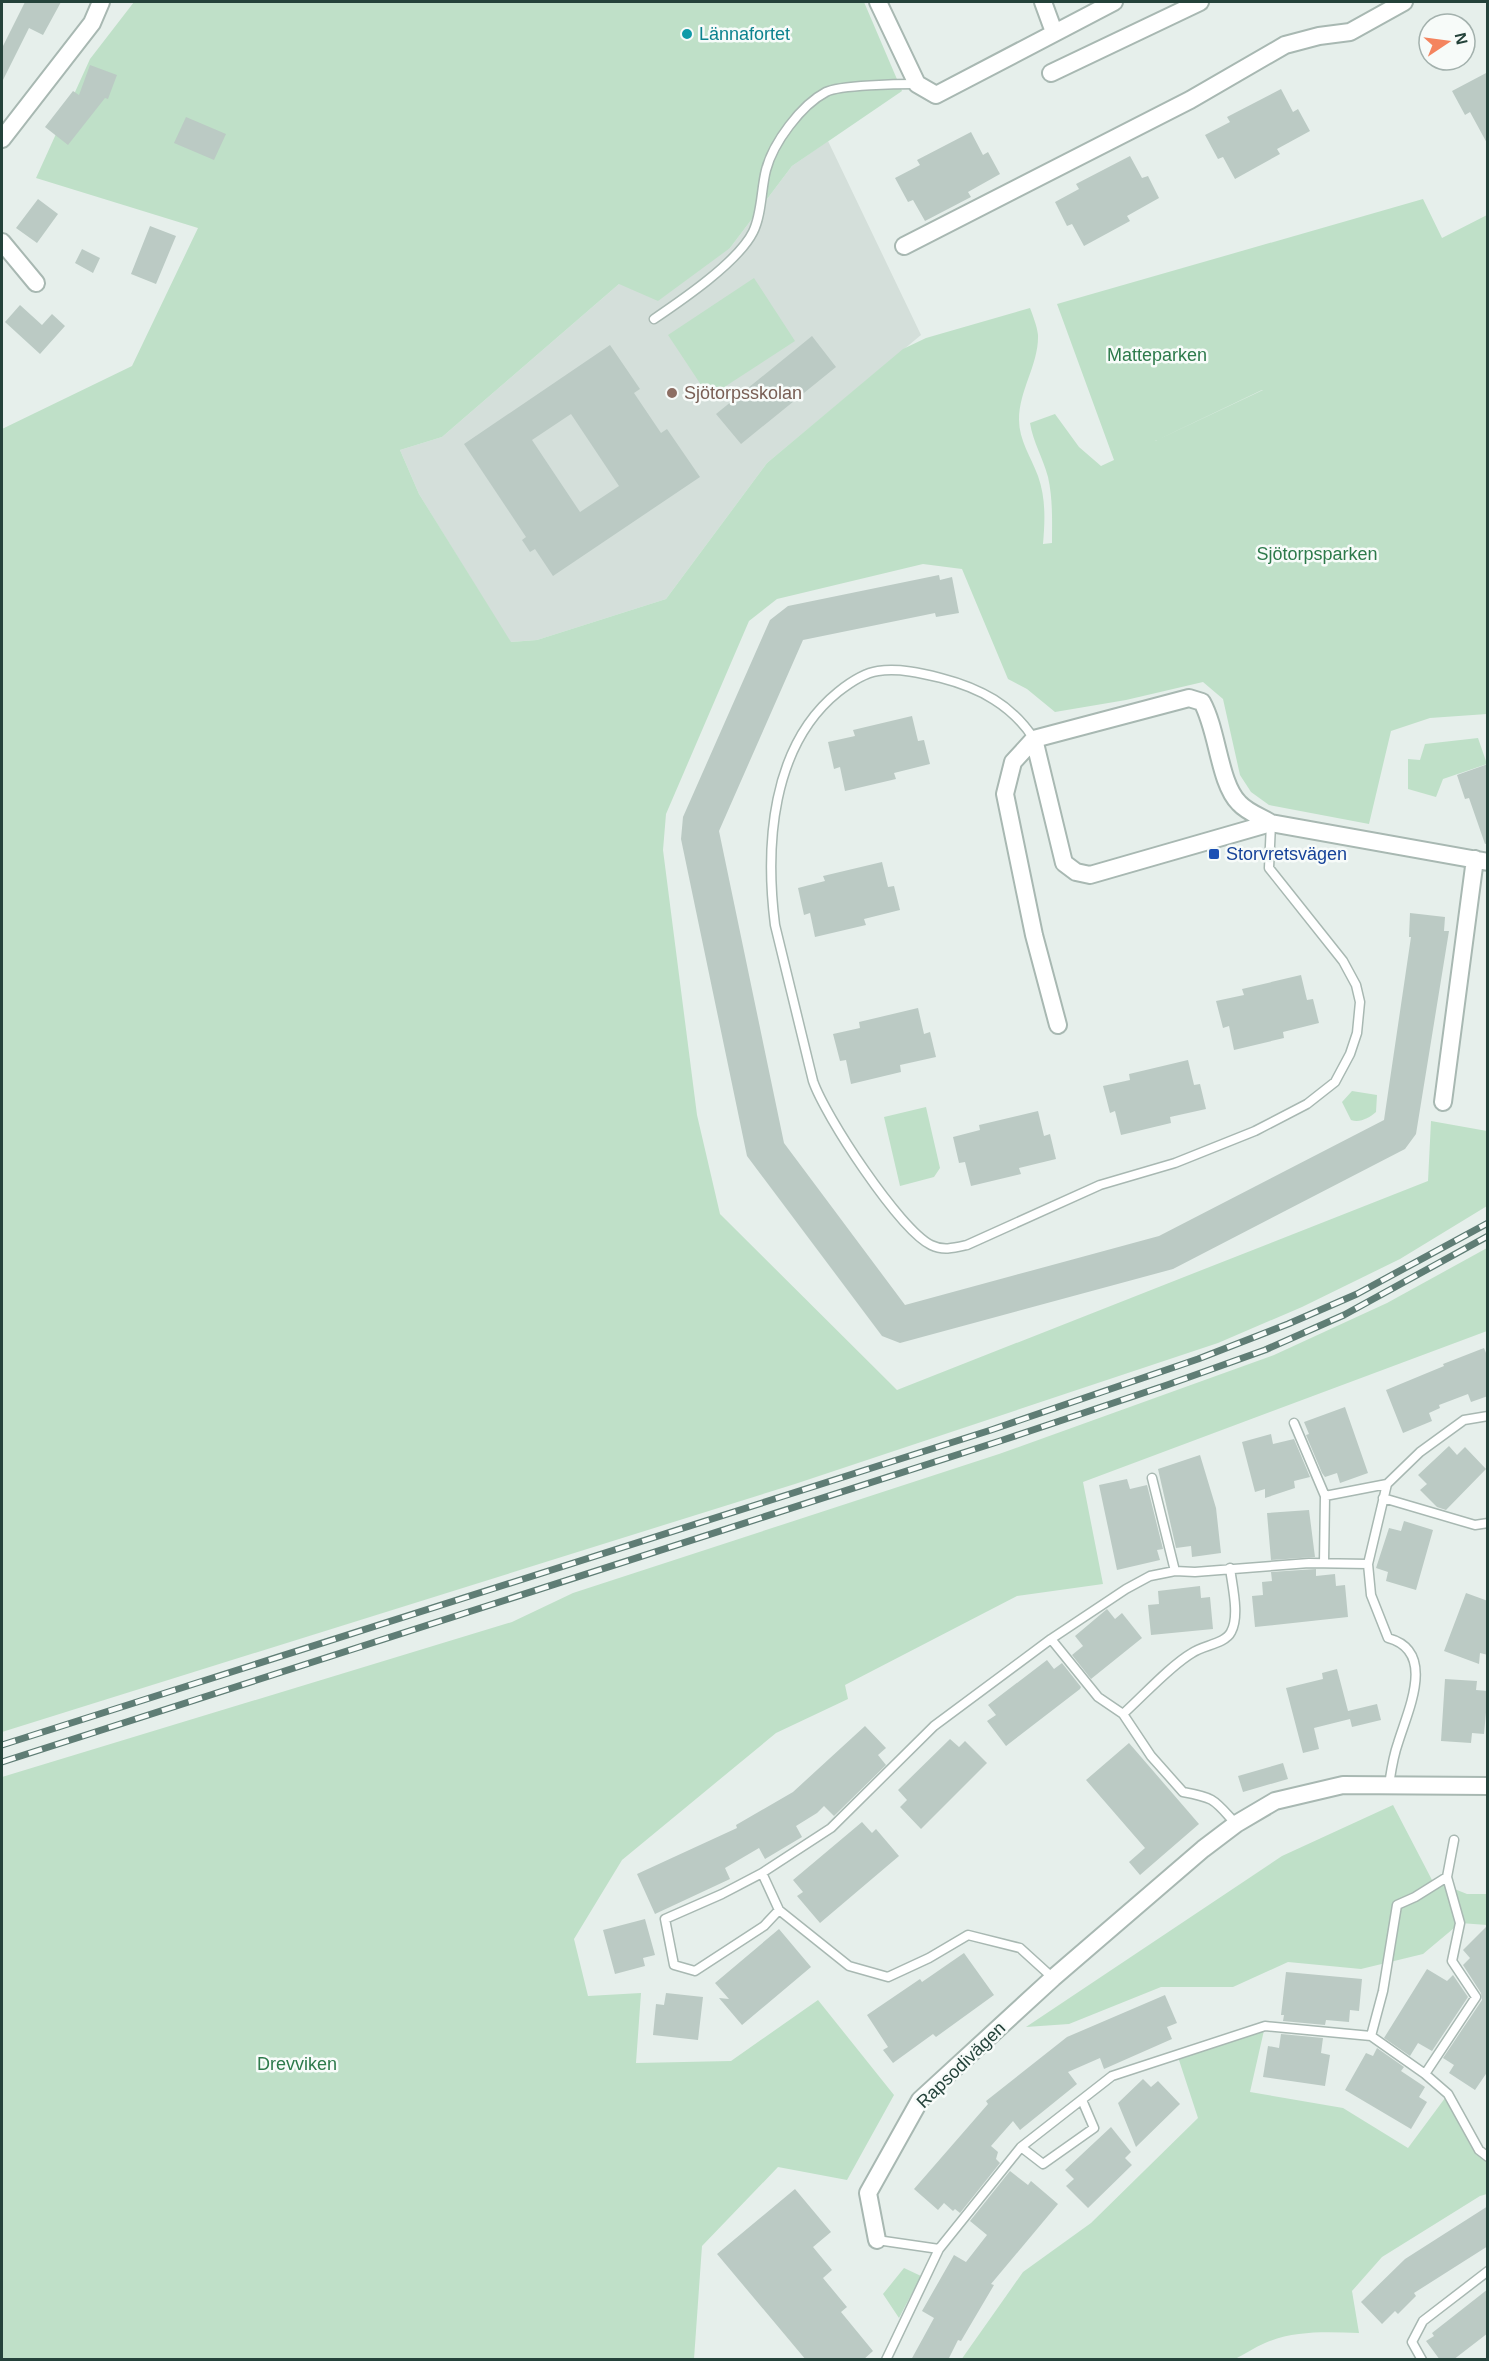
<svg xmlns="http://www.w3.org/2000/svg" width="1489" height="2361" font-family="Arial,sans-serif">
<rect width="100%" height="100%" fill="#e6efeb"/>
<!-- built -->
<path fill="#d4dfda" d="M828,141L921,335L767,463L666,599L537,640L510,642L419,494L400,450L442,437L619,284L730,248L792,166Z"/>
<!-- green -->
<path fill="#bfe0c8" fill-rule="evenodd" d="M134,2H864L902,91L792,166L730,248L658,301L619,284L442,437L400,450L419,494L511,642L537,640L666,599L767,463L903,349L926,338L1030,308C1033,316 1037,326 1038,335C1039,364 1019,390 1019,420C1019,440 1031,457 1038,476C1046,499 1045,521 1043,544L1052,543C1052,521 1053,499 1048,477C1043,458 1033,442 1030,423L1055,414L1079,447L1101,466L1114,460L1057,304L1423,199L1442,238L1487,215V714L1430,718L1391,731L1369,824L1269,805L1251,792L1240,775L1223,699L1203,682L1126,700L1055,712L1027,689L1008,679L962,569L923,564L777,599L749,621L666,814L663,850L697,1115L720,1214L897,1390L1428,1181L1431,1121L1487,1131V1206L1400,1259L1302,1307L1218,1343L795,1484L2,1732V429L132,366L198,228L36,178L90,59ZM1263,390L1155,441L1262,390Z
M754,278L795,341L709,397L668,335Z
M1478,738L1487,764L1443,779L1436,797L1408,789V759L1420,760L1425,744Z
M1352,1091L1377,1095L1376,1112C1369,1118 1360,1123 1351,1120L1342,1102Z
M926,1107L940,1168L934,1177L900,1186L884,1117Z
M1487,1248V1331L1083,1482L1103,1584L1017,1596L845,1685L848,1699L776,1733L622,1860L574,1939L588,1996L641,1993L636,2063L731,2061L818,2000L894,2095L847,2180L778,2167L702,2246L694,2359H2V1777L512,1622L573,1593L999,1454L1274,1355L1387,1303Z
M1393,1805L1432,1880L1467,1894H1487V1925L1460,1923L1423,1954L1361,1969L1288,1962L1233,1987H1161L1069,2024L1026,2027L1282,1856Z
M1265,2026L1250,2092L1343,2108L1408,2148L1448,2094L1487,2157V2194L1480,2196L1382,2257L1352,2291L1359,2333C1327,2332 1295,2330 1265,2343C1255,2347 1245,2354 1235,2359L961,2360L1023,2272L1091,2223L1198,2118L1177,2054Z
M904,2268L921,2276L899,2318L883,2294Z"/>
<!-- building -->
<path fill="#bbcac4" fill-rule="evenodd" d="M25,2H61L43,35L29,28L2,82V48Z
M90,65L117,75L108,99L105,98L68,145L45,127L73,91L79,95Z
M1488,72V145L1470,112L1465,115L1452,91Z
M1281,89L1293,112L1298,109L1310,131L1277,149L1280,154L1235,179L1223,157L1218,159L1205,135L1230,122L1227,117Z
M186,117L226,134L214,160L174,143Z
M971,132L983,155L988,152L1000,174L968,192L971,197L925,221L913,200L908,202L895,178L920,165L917,160Z
M1130,156L1142,178L1148,176L1159,198L1127,216L1130,221L1084,246L1072,224L1067,226L1055,202L1079,189L1076,184Z
M38,199L58,214L37,243L16,228Z
M150,226L176,236L156,284L131,274Z
M82,249L100,258L93,273L75,263Z
M20,305L42,325L52,314L65,326L40,354L5,322Z
M812,336L836,367L741,444L716,414Z
M610,345L640,389L634,393L661,433L667,429L700,477L553,576L535,549L530,552L522,540L526,537L464,444ZM571,414L619,486L580,512L532,440Z
M939,575L940,580L952,577L959,613L936,617L935,613L803,640L719,831L784,1143L905,1305L1159,1236L1384,1120L1411,937H1409L1410,913L1445,917L1444,931H1449L1416,1134L1405,1149L1173,1269L900,1343L882,1336L747,1156L681,839L683,817L770,620L788,606Z
M912,716L918,741L924,740L930,764L894,773L896,779L845,791L840,767L834,769L828,742L855,736L853,730Z
M1488,764V843L1485,844L1469,798L1465,799L1457,775Z
M882,862L888,887L894,886L900,910L864,919L866,925L815,937L810,913L804,915L798,888L825,881L823,876Z
M1301,975L1307,1000L1313,999L1319,1023L1283,1032L1284,1038L1234,1050L1229,1026L1223,1028L1216,1001L1244,995L1242,989Z
M918,1008L924,1034L930,1032L936,1057L900,1065L901,1072L851,1084L846,1060L840,1061L833,1034L860,1028L859,1022Z
M1188,1060L1194,1085L1200,1084L1206,1109L1170,1117L1171,1123L1121,1135L1115,1111L1110,1113L1103,1086L1130,1080L1129,1074Z
M1038,1111L1044,1136L1050,1134L1056,1159L1019,1168L1021,1174L971,1186L965,1162L959,1163L953,1137L980,1130L979,1125Z
M1484,1348L1488,1358V1396L1471,1402L1468,1394L1439,1405L1440,1408L1429,1413L1432,1421L1403,1433L1386,1390L1444,1366L1443,1364Z
M1345,1407L1368,1473L1340,1483L1337,1473L1325,1477L1322,1473L1306,1435L1309,1434L1304,1422Z
M1271,1434L1273,1444L1294,1439L1310,1477L1294,1481L1295,1488L1265,1498V1489L1255,1492L1242,1442Z
M1449,1446L1457,1455L1465,1447L1486,1469L1446,1510L1437,1507L1420,1490L1427,1484L1418,1475Z
M1200,1455L1216,1508L1221,1553L1192,1557L1191,1546L1176,1548L1158,1469Z
M1127,1479L1130,1489L1147,1485L1163,1549L1157,1550L1160,1560L1117,1570L1099,1485Z
M1309,1510L1315,1557L1271,1560L1267,1513Z
M1404,1521L1433,1530L1416,1590L1386,1581L1388,1572L1376,1568L1389,1528L1401,1531Z
M1316,1569V1576L1335,1574L1336,1586L1345,1585L1348,1617L1255,1627L1252,1596L1263,1595L1262,1582L1272,1581L1271,1572Z
M1200,1586L1201,1598L1210,1597L1213,1629L1151,1635L1148,1605L1159,1604L1158,1591Z
M1466,1593L1488,1601V1655L1480,1653L1479,1664L1444,1651Z
M1107,1609L1115,1619L1122,1613L1142,1638L1091,1679L1072,1655L1083,1646L1075,1636Z
M1047,1660L1054,1669L1062,1663L1081,1687L1080,1689L1006,1746L987,1721L996,1715L988,1705Z
M1337,1669L1348,1711L1377,1704L1381,1720L1352,1727L1350,1719L1314,1728L1319,1749L1303,1753L1286,1688L1323,1679L1322,1673Z
M1445,1679L1477,1681L1476,1690L1488,1691L1484,1734L1472,1733L1471,1743L1441,1741Z
M865,1726L886,1748L878,1755L886,1765L834,1816L824,1806L817,1813L796,1826L802,1837L765,1859L759,1848L725,1868L730,1879L655,1914L637,1874L737,1828L736,1825L793,1792Z
M950,1739L959,1747L965,1741L987,1763L921,1829L900,1807L907,1800L898,1790Z
M1129,1743L1199,1824L1140,1875L1129,1862L1145,1848L1086,1780Z
M1283,1763L1288,1779L1243,1792L1238,1776Z
M862,1822L872,1833L876,1829L899,1856L820,1923L797,1896L803,1892L793,1880Z
M645,1919L655,1955L643,1958L645,1966L615,1974L603,1930Z
M1488,1925V2071L1475,2090L1449,2073L1454,2065L1443,2058L1482,2000L1481,1993L1463,1965L1470,1958L1463,1950Z
M779,1929L811,1967L742,2025L719,1998L729,1999L715,1983Z
M964,1953L994,1995L936,2037L933,2034L893,2063L883,2050L888,2047L867,2015L920,1979L922,1982Z
M1427,1969L1447,1981L1453,1975L1468,1997L1432,2051L1418,2043L1410,2056L1384,2038Z
M1286,1972L1362,1979L1359,2011L1350,2010L1349,2022L1326,2020L1325,2025L1283,2021L1284,2015H1281Z
M666,1993L703,1997L698,2040L653,2035L656,2004L664,2005Z
M1165,1995L1177,2023L1167,2027L1172,2039L1104,2069L1100,2058L1068,2072L1077,2084L1020,2130L1013,2121L991,2146L998,2152L996,2159L1000,2163L960,2213L955,2209L953,2211L944,2203L938,2210L914,2189L988,2104L986,2101L1067,2037Z
M1281,2034L1323,2038L1321,2053L1330,2055L1325,2086L1263,2077L1268,2046L1279,2048Z
M1377,2048L1404,2067L1401,2071L1425,2087L1419,2097L1427,2102L1411,2129L1345,2090L1366,2053L1373,2056Z
M1143,2079L1151,2087L1158,2081L1180,2104L1136,2147L1118,2103Z
M1111,2127L1131,2152L1125,2158L1132,2165L1088,2208L1066,2186L1074,2179L1065,2170Z
M1010,2171L1028,2185L1031,2181L1058,2204L991,2284L994,2285L961,2341L958,2340L948,2360H911L934,2318L922,2311L954,2255L966,2262L987,2235L970,2221Z
M795,2189L831,2232L813,2247L832,2270L823,2278L847,2307L841,2312L873,2351L863,2360H806L717,2254Z
M1488,2206V2246L1414,2293L1416,2296L1398,2314L1395,2311L1382,2324L1361,2302L1405,2259Z
M1488,2289V2333L1453,2360H1440L1426,2341L1434,2336L1432,2333Z"/>
<g fill="none" stroke-linecap="round" stroke-linejoin="round">
<!-- service casing -->
<g stroke="#a8b8b2" stroke-width="11">
<path id="service" d="M654,319C682,300 738,262 753,232C762,214 761,189 766,170C773,143 801,105 826,92C839,85 900,84 917,84
M1034,739C1012,705 980,688 941,678C921,673 899,668 878,671C864,673 848,684 838,692C771,746 765,846 775,925L813,1081C825,1116 899,1229 931,1245C943,1251 954,1248 967,1245L1100,1185L1175,1163L1255,1131L1307,1104L1335,1082L1350,1054L1357,1033L1360,1002L1356,985L1343,961L1269,868L1271,823
M1294,1423L1325,1496L1324,1563
M1152,1478L1175,1571
M1325,1496L1387,1484
M1383,1498L1475,1525L1488,1523
M1051,1639L1098,1697L1123,1714L1151,1756L1183,1792C1216,1798 1214,1800 1236,1824
M1123,1714C1143,1696 1170,1666 1192,1653C1203,1645 1225,1644 1231,1632C1240,1616 1232,1585 1230,1568
M1389,1785C1391,1771 1393,1757 1398,1743C1408,1710 1437,1651 1388,1638L1371,1595L1368,1564L1387,1484L1420,1452L1464,1420L1488,1416
M1454,1840L1447,1877L1460,1923L1452,1961L1476,1997L1425,2074L1448,2094L1479,2150L1488,2157
M762,1873L779,1910L849,1966L888,1977L929,1958L968,1935L1020,1948L1053,1978
M779,1910L764,1926L695,1971L674,1965L665,1919L722,1894L762,1873L831,1828L934,1726L1051,1639L1126,1589L1150,1576L1175,1571L1195,1572L1309,1563L1368,1564
M1425,2074L1371,2036L1383,1991L1397,1905L1415,1897L1447,1877
M1021,2147L1043,2164L1094,2128L1082,2100
M877,2240L939,2249
M886,2360L939,2249L1021,2147L1112,2076L1265,2026L1371,2036
M1422,2360L1412,2342L1423,2321L1488,2271"/>
</g>
<!-- minor casing -->
<g stroke="#a8b8b2" stroke-width="20">
<path id="minor" d="M878,2L917,84L936,95L1114,2
M1043,2L1054,32
M1051,73L1200,2
M2,139L92,23L101,2
M2,242L36,283
M904,246L1190,100L1285,45L1319,36L1350,32L1404,2
M1034,739L1013,762L1005,794L1034,935L1058,1025
M1271,823L1090,875L1076,872L1064,863L1034,739L1189,698L1202,702C1218,731 1219,783 1239,803C1247,812 1261,817 1271,823L1488,862
M1443,1102L1475,859
M877,2240L868,2193L920,2100L1053,1978L1203,1849L1236,1824L1275,1801L1343,1785L1488,1786"/>
</g>
<!-- service -->
<use href="#service" stroke="#fff" stroke-width="8"/>
<!-- minor -->
<use href="#minor" stroke="#fff" stroke-width="16"/>
<!-- rail casing -->
<g stroke="#5f7d75" stroke-width="7">
<path id="rail" d="M2,1745L991,1430L1198,1359L1288,1324L1357,1294L1488,1223
M2,1762L1000,1441L1167,1385L1265,1350L1344,1315L1488,1236"/>
</g>
<!-- rail -->
<use href="#rail" stroke="#f7fbf9" stroke-width="4.5" stroke-dasharray="14" stroke-linecap="butt"/>
</g>
<!-- markers -->
<circle fill="#0f9aa8" stroke="#f7fbf9" stroke-width="2" cx="687" cy="34" r="6"/>
<circle fill="#8d6e63" stroke="#f7fbf9" stroke-width="2" cx="672" cy="393" r="6"/>
<rect fill="#1a4fb4" stroke="#f7fbf9" stroke-width="2" x="1208" y="848" width="12" height="12" rx="3"/>
<g text-anchor="middle" dominant-baseline="central" stroke-width="5" stroke-linejoin="round" paint-order="stroke">
<!-- culture labels -->
<g font-size="18" fill="#0d838f" stroke="#f7fbf9" text-anchor="start">
<text x="699" y="34">Lännafortet</text>
</g>
<!-- park labels -->
<g font-size="18" fill="#2d7a4b" stroke="#f7fbf9">
<text x="1157" y="355">Matteparken</text>
<text x="1317" y="554">Sjötorpsparken</text>
<text x="297" y="2064">Drevviken</text>
</g>
<!-- education labels -->
<g font-size="18" fill="#785e54" stroke="#f7fbf9" text-anchor="start">
<text x="684" y="393">Sjötorpsskolan</text>
</g>
<!-- transit labels -->
<g font-size="18" fill="#164399" stroke="#f7fbf9" text-anchor="start">
<text x="1226" y="854">Storvretsvägen</text>
</g>
<!-- street labels -->
<g font-size="18" fill="#24423a" stroke="#f7fbf9">
<text transform="translate(961 2065) rotate(-44)">Rapsodivägen</text>
</g>
</g>
<!-- border -->
<rect width="1489" height="2361" fill="none" stroke="#24423a" stroke-width="6"/>
<!-- north arrow -->
<g transform="translate(1447 42) rotate(77)"><circle r="28" fill="#f7fbf9" stroke="#a3b1ad" stroke-width="1.5"/>
<path d="M0-4.5L10 22L0 15L-10 22Z" fill="#f4845f"/>
<text y="-9" font-size="16" font-weight="bold" text-anchor="middle" fill="#24423a">N</text>
</g>
</svg>
